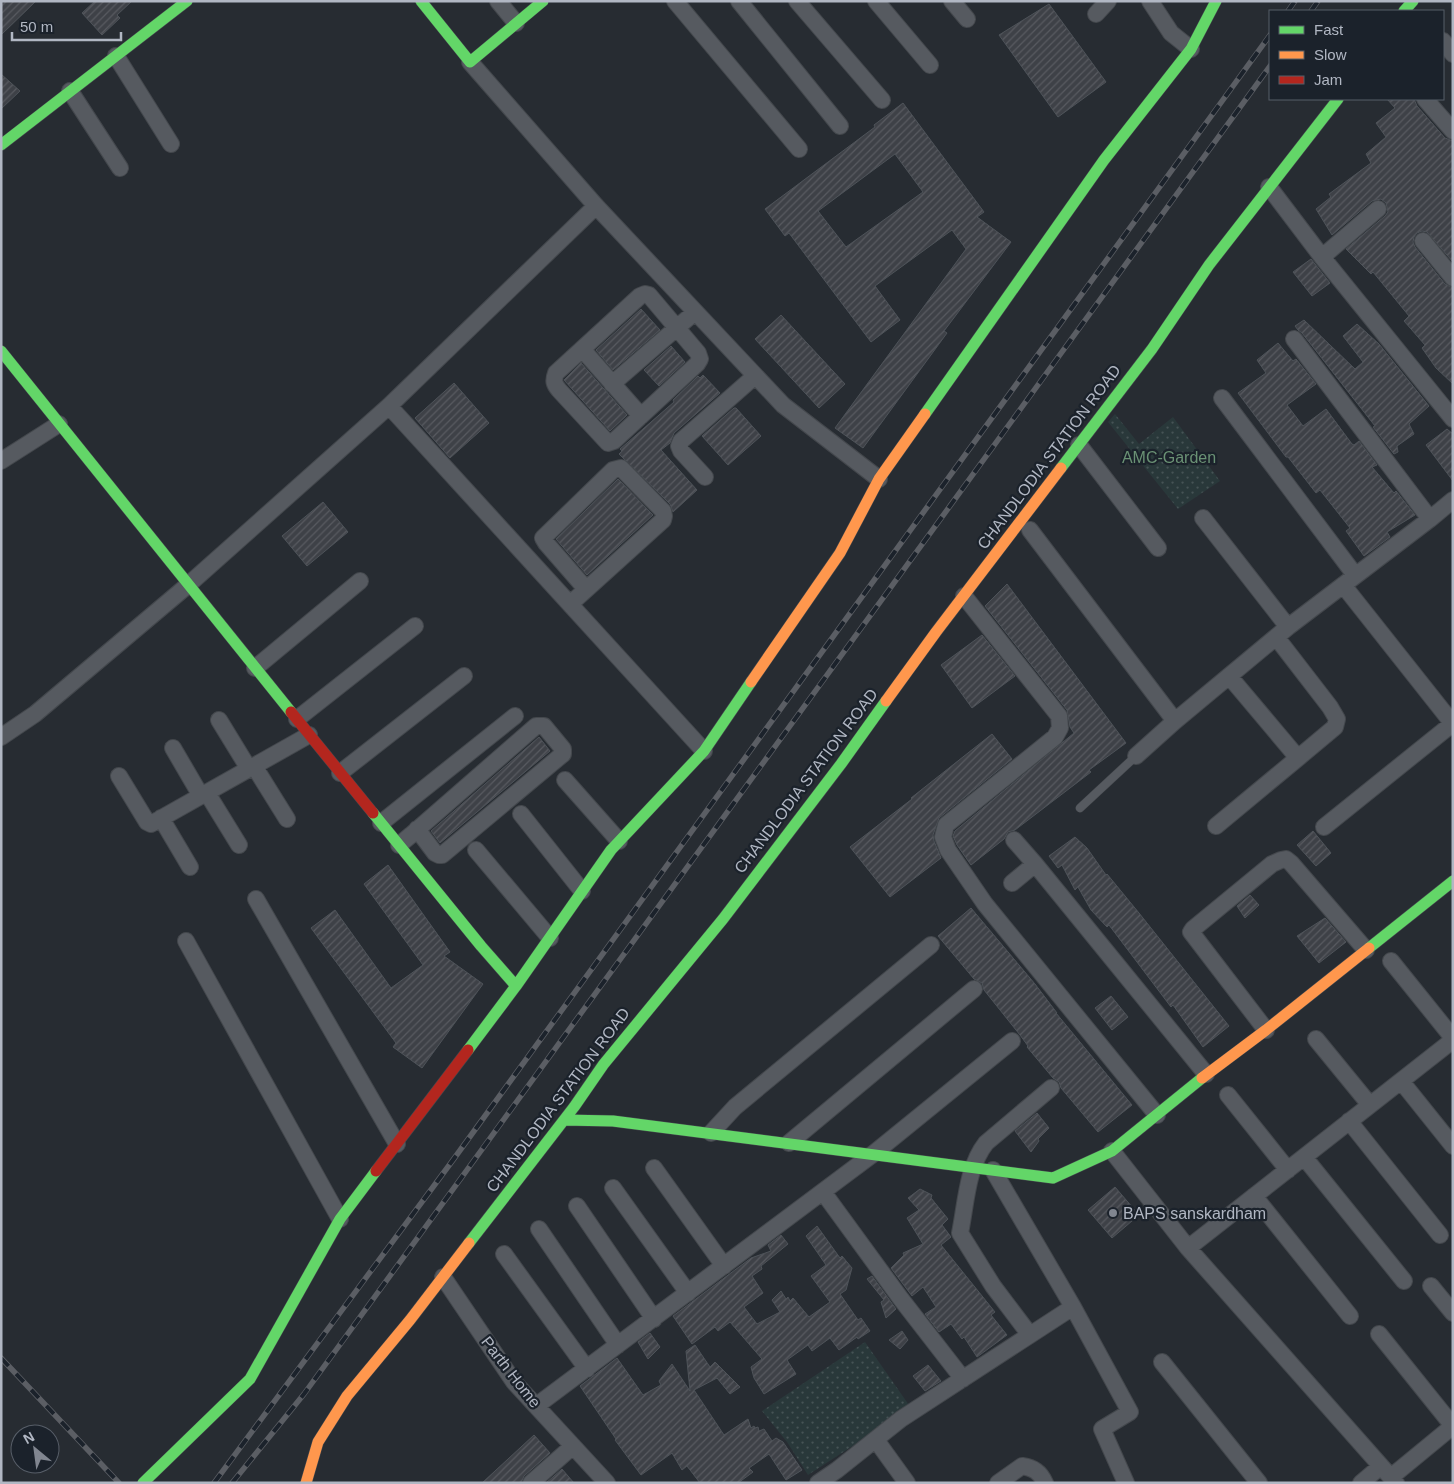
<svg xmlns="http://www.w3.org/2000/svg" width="1454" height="1484" font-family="Helvetica,sans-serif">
<defs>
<pattern id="green-dots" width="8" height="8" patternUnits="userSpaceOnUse" patternTransform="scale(1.25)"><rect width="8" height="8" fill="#29383a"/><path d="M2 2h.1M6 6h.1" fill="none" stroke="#465355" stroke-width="1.8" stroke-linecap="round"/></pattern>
<pattern id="building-hatch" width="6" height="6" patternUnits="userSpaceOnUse" patternTransform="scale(1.25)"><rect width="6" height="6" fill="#3e4147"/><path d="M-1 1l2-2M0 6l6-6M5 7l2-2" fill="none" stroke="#585a60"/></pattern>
</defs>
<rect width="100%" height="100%" fill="#272c32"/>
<!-- green -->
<path fill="url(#green-dots)" d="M1115,414L1139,444L1173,417L1220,481L1178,509L1108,422Z
M865,1342L911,1408L808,1475L787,1442L762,1411Z"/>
<!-- building -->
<path fill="url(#building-hatch)" stroke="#4e5359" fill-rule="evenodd" d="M1,1H36L1,35Z
M95,1H132L117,15L120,18L102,35L82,13Z
M1049,4L1106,82L1058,117L999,35Z
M1,74L20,91L1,109Z
M1387,99H1414L1417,106L1445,138L1453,141V262L1427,232L1422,231L1417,233L1414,237L1413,242L1415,247L1445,284L1453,288V384L1436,368L1422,348L1425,345L1404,321L1409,316L1373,272L1371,274L1346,249L1385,216L1388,212L1386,203L1381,199L1372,201L1332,235L1316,209L1331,197L1329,194L1371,163L1366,154L1386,137L1376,123L1395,108Z
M903,103L984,212L977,217L1011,242L944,331L947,333L863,448L835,428L966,249L952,230L875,286L900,320L871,342L789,233L785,236L765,209L875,127L874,125ZM895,154L923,192L846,247L818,211Z
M1311,259L1330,283L1312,296L1293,272Z
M641,309L660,330L613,370L596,350Z
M781,315L845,384L819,408L755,339Z
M1304,320L1355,369L1363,362L1343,336L1357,324L1379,344L1429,406L1409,424L1414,434L1397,446L1398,452L1394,454L1373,427L1375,426L1302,333L1298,330L1295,326Z
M1278,343L1293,361L1296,359L1316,384L1287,405L1303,426L1326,409L1352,444L1354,445L1359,441L1377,465L1372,467L1394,493L1396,491L1415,515L1387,532L1390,537L1364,556L1346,531L1350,528L1320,490L1316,493L1288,457H1286L1238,393L1266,373L1257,360Z
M671,346L685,362L659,386L644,370Z
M581,363L627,415L610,431L564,380Z
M703,375L720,393L674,433L670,443L661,450L697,490L673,512L670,504L619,454L622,451L620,449L674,402L673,400L698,376L700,378Z
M454,383L489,423L450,458L415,418Z
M734,408H736L761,436L728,465L702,436Z
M1447,429L1453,434V481L1426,445Z
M618,479L653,515L587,575L556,539Z
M323,502L348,532L307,566L282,536Z
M1007,584L1126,743L1089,770L1091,772L1015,830L1008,832L1004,839L971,865L957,845L953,836L955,831L1074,733L1070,727L1067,710L985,606Z
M982,635L1015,676L972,708L941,665Z
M992,734L1012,759L939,818L933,835L934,841L941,858L890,897L850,847L912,799L911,798Z
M539,737L550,751L440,843L431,831Z
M1313,831L1331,853L1316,866L1297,845Z
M1075,837L1087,848L1106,875L1107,874L1139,913L1229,1026L1203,1047L1173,1005L1171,1007L1109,925L1107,927L1091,910L1078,887L1075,890L1062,865L1058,868L1049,856Z
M388,865L450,952L444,956L483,984L422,1068L393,1047L396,1043L311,928L335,910L391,988L423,965L364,884Z
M1250,895L1259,905L1245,918L1237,906Z
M971,908L1035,984L1057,1013H1056L1132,1105L1098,1132L1061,1088L1059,1082L1053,1078L1027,1047L1028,1046L1020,1035L984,990L982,983L974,979L938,936Z
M1325,918L1346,942L1319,963L1297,936Z
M1111,996L1128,1017L1112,1030L1095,1008Z
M1037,1113L1049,1128L1038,1139L1039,1141L1031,1152L1015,1131Z
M1115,1187L1139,1215L1112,1238L1088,1210Z
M920,1189L932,1195L931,1198L948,1219L942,1225L951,1237L941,1245L995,1312L991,1315L1007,1335L977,1357L964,1337L962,1339L951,1324L939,1332L925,1314L936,1307L923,1287L912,1296L891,1268L904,1255L903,1253L923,1244L907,1218L919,1210L908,1198Z
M817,1226L840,1258L842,1256L852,1268L846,1290L840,1294L858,1320L861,1318L870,1331L858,1339L857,1337L839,1350L830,1338L812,1351L808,1345L787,1360L796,1374L764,1394L754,1378L751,1367L762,1359L730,1322L718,1331L715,1327L692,1344L673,1316L751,1258L771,1251L768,1245L781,1235L788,1244L761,1266L762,1269L752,1276L763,1293L744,1307L757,1324L780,1312L772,1300L781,1291L786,1299L788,1297L790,1301L793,1298L809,1317L830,1302L811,1276L826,1265L806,1236Z
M872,1276L896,1309L886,1318L881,1302L884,1300L867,1279Z
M902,1331L908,1340L900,1349L889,1340Z
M650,1333L660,1347L648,1359L638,1342Z
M695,1345L710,1367L715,1362L740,1387L730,1394L717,1378L694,1390L724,1435L748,1419L751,1428L754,1426L755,1428L758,1427L759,1431L764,1429L772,1441L776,1438L783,1442L802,1470L786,1480L769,1454L749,1468L753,1472L738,1483H700L687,1466L682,1470L672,1453L641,1475L615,1440L616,1439L580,1386L617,1358L643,1395L661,1385L659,1381L672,1364L690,1391L686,1351Z
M928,1365L941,1381L925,1391L913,1376Z
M534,1435L550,1453L524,1476L521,1483H482Z
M562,1469L574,1483H546Z"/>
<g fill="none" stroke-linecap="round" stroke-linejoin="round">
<!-- lane casing -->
<g stroke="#44484d" stroke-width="9">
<path id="lane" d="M1080,808L1136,756"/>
</g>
<!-- street casing -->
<g stroke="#44484d" stroke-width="18">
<path id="street" d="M498,1L516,23
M675,1L799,149
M739,1L840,126
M797,1L882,100
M876,1L930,65
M952,1L967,19
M1150,1L1171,33L1191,49
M1096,14L1108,1
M1443,41L1453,54
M116,56L171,144
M470,62L596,206L783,405L879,479
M70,91L120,168
M1425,99L1453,131
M1269,187L1322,257L1453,419
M1423,241L1453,278
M1322,257L1378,209
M645,294L649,295L698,353L700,359L697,364L614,441L608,443L559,390C554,384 553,381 556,373L640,296Z
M1294,339L1430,519
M582,349L641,416
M612,384L695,312
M1222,398L1355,575
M389,406L704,751
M1079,445L1158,548
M1,461L59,424
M705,477L681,451L679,446L681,441L755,376
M1203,518L1288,627
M1030,530L1175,721L1288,627L1430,519L1453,500
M1343,585L1453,724
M964,596L1059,716L1060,728L1055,737L946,825L943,837L948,850L985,904L1157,1115
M570,604L579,596L663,520L664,516L663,511L621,468L613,470L543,538L546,543L586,589
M1276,637L1330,707L1337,719L1335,727L1298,758
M255,668L360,581
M297,719L415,626
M219,720L249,769
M1,737L35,714L188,585L389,406L596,206
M173,748L201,796
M1136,756L1175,721
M254,766L287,819
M340,773L464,676
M119,776L147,822L151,824L309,735
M565,780L619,841
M207,793L239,845
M521,814L582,891
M161,818L190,867
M381,823L515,716
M1216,826L1298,758L1229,676
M1324,827L1452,724
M1014,840L1035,864
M399,845L411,835L536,726H544L563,749V754L442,855H439L435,853L417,829
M476,850L550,938
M1012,883L1035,864L1206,1074
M256,899L397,1144
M186,941L340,1219
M1391,961L1453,1038
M1266,1030L1191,932L1193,929L1272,864L1281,860L1286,859L1291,863L1366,950
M1316,1039L1370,1105
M1401,1081L1453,1146
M1228,1095L1288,1170
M1349,1121L1440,1235
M711,1133L735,1107L931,945
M789,1143L974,989
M1112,1151L1188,1248L1396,1483
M1304,1157L1404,1281
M654,1168L724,1266
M613,1188L688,1293
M823,1192L901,1299L963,1379
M1254,1196L1350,1316
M577,1206L654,1319
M539,1229L618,1345
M1188,1248L1453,1040
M504,1254L587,1369
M443,1277L514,1382L607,1483
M1431,1286L1453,1313
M1073,1307L1130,1412L1102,1429L1126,1483
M1379,1334L1453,1426
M1030,1335L993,1286L960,1233C966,1204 967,1167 986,1143L1051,1088
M1162,1362L1259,1483
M536,1406L873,1154L1012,1041
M876,1440L907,1483
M1391,1477L1453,1426
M531,1483L573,1446
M818,1483L837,1470L901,1419L1073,1307L993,1170
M998,1483L1022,1466C1034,1468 1040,1472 1045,1483
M1361,1483L1381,1466"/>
</g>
<!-- fast casing -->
<g stroke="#44484d" stroke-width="12">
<path id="fast" d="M421,1L470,62L543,1
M1404,11L1413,1
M1,145L187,1
M1,351L291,712
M925,414L1104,160L1191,49L1216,1
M1061,468L1152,349L1209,265L1338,99
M373,813L481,946L516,986L468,1050
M1369,948L1453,881
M516,986L611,850L704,751L751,682
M564,1120L613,1121L1053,1178L1112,1151L1202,1078
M469,1243L574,1107L603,1065L723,919L841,764L886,701
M143,1483L250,1379L340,1219L376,1171"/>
</g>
<!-- slow casing -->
<g stroke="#44484d" stroke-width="12">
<path id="slow" d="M751,682L840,553L879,479L925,414
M886,701L936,632L1061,468
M1202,1078L1266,1030L1369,948
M306,1483L318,1442L347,1396L410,1320L469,1243"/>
</g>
<!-- jam casing -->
<g stroke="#44484d" stroke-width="12">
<path id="jam" d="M291,712L373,813
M376,1171L468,1050"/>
</g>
<!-- lane -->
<use href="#lane" stroke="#565a60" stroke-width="8"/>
<!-- street -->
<use href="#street" stroke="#565a60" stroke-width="16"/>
<!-- fast -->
<use href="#fast" stroke="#63d668" stroke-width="11"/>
<!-- slow -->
<use href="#slow" stroke="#ff974d" stroke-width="11"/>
<!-- jam -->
<use href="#jam" stroke="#b3261e" stroke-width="11"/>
<!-- rail casing -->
<g stroke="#5b5e64" stroke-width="5.5">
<path id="rail" d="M1288,11L1295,1
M1311,11L1318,1
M1,1358L119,1483
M214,1483L453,1160L1270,35
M232,1483L304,1394L1270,66"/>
</g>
<!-- rail -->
<use href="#rail" stroke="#1b222b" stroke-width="4" stroke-dasharray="11" stroke-linecap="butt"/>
</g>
<!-- markers -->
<circle fill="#818690" stroke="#1b222b" stroke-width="2" cx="1113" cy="1213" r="5"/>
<g text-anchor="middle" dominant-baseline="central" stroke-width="4.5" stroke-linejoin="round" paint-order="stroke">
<!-- street labels -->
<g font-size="16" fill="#b1b7c3" stroke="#1b222b">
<text transform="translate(1049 457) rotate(-53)">CHANDLODIA STATION ROAD</text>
<text transform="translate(806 781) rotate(-53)">CHANDLODIA STATION ROAD</text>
<text transform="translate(558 1100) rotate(-53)">CHANDLODIA STATION ROAD</text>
<text transform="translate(511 1372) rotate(52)">Parth Home</text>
</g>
<!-- park labels -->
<g font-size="16" fill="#6a9174" stroke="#1b222b">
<text x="1169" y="457">AMC-Garden</text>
</g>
<!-- poi labels -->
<g font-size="16" fill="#b1b7c3" stroke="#1b222b" text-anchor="start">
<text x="1123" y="1213">BAPS sanskardham</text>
</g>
</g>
<!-- border -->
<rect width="1454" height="1484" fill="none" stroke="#b1b7c3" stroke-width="5"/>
<!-- legend -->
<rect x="1269" y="10" width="175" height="90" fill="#1b222b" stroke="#575e68"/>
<rect x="1279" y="26" width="25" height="8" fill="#63d668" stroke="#575e68"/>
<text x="1314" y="35" font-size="15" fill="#b1b7c3">Fast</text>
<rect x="1279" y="51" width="25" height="8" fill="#ff974d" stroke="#575e68"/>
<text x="1314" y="60" font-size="15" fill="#b1b7c3">Slow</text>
<rect x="1279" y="76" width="25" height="8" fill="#b3261e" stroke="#575e68"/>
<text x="1314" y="85" font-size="15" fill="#b1b7c3">Jam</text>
<!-- north arrow -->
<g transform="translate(35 1449) rotate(331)"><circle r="24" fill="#1b222b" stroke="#575e68"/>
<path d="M0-4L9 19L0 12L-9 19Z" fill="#818690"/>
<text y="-8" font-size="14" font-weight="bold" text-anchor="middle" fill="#b1b7c3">N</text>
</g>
<!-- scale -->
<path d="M12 32v8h109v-8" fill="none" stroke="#b1b7c3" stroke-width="2.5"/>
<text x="20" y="32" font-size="15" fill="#b1b7c3" stroke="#1b222b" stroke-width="4" paint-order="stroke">50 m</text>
</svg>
